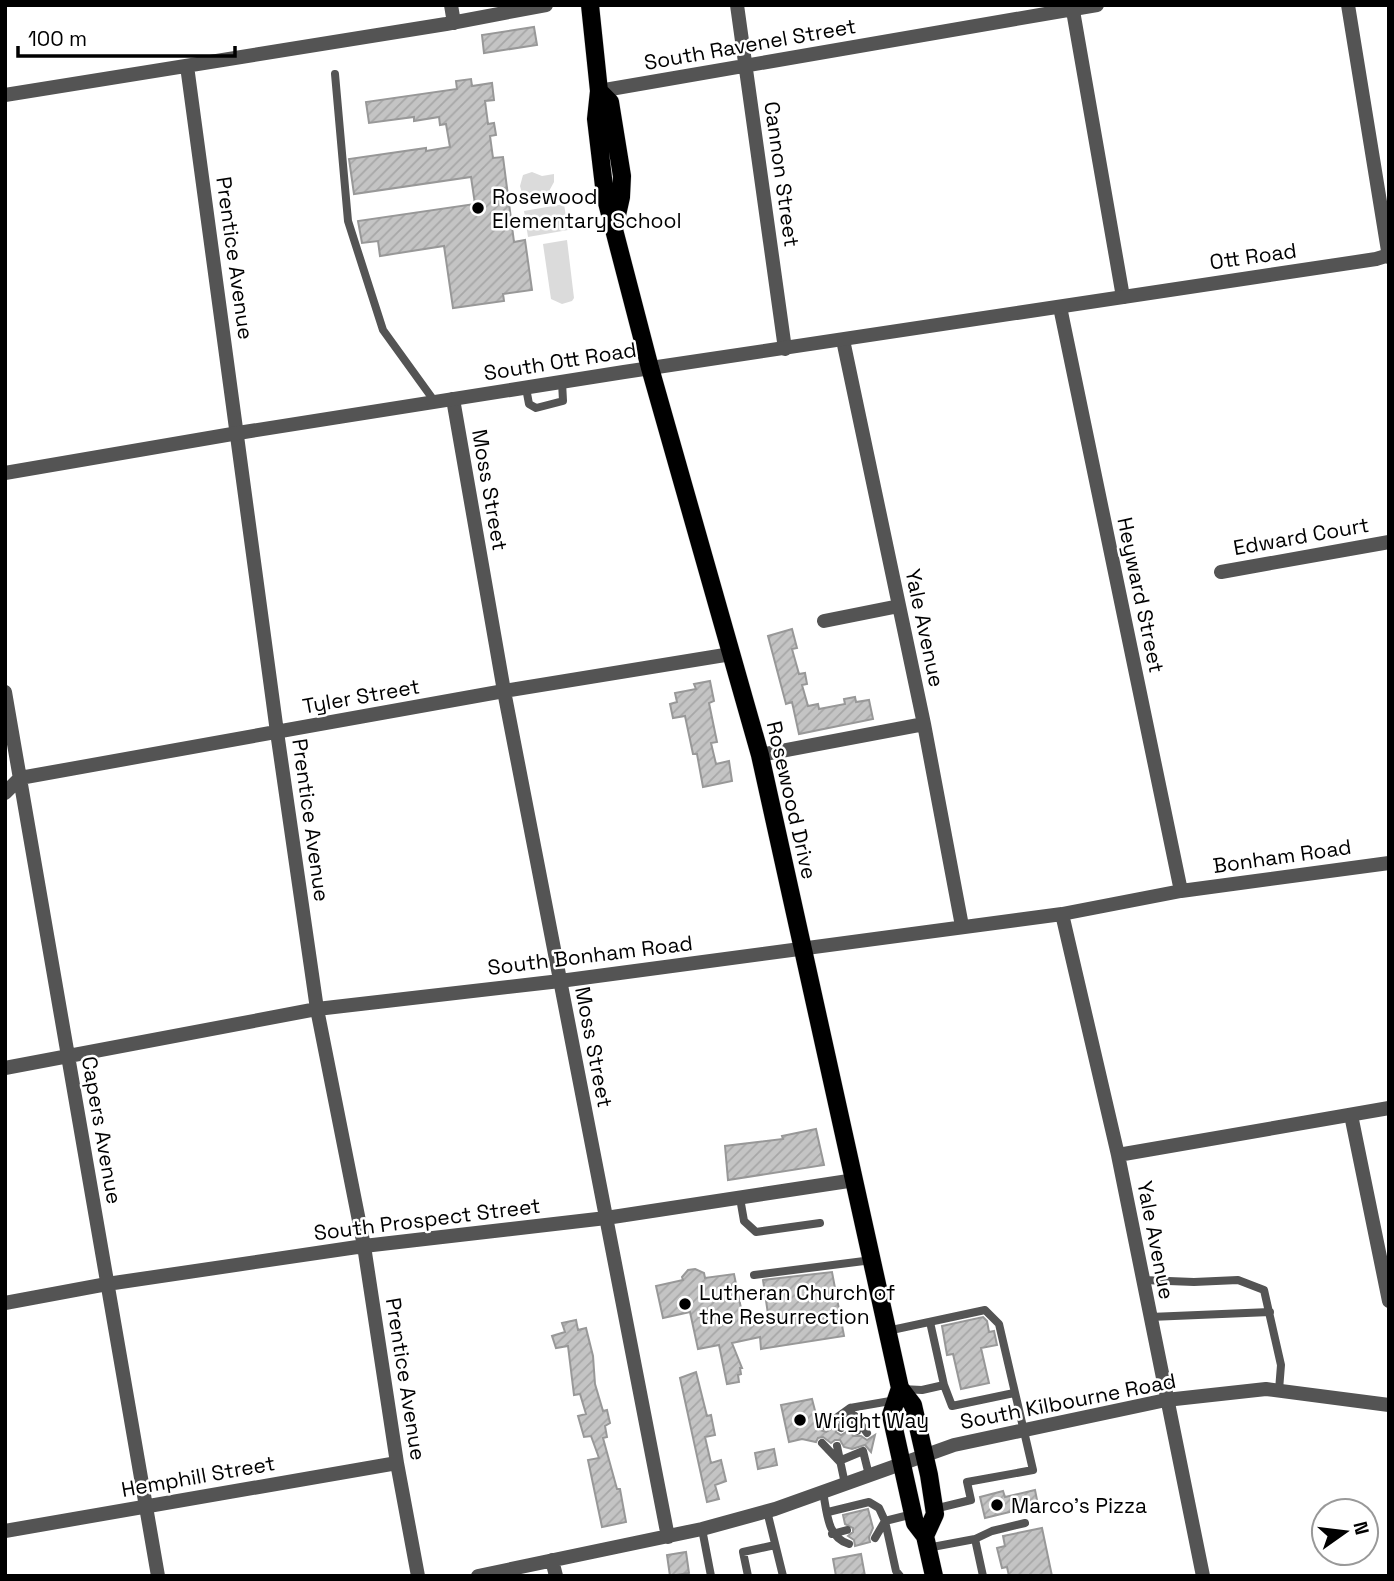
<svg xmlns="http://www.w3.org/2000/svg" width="1394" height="1581" font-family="'Space Grotesk',sans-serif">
<defs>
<pattern id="building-hatch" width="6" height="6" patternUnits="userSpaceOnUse" patternTransform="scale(1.75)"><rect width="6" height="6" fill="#c4c4c4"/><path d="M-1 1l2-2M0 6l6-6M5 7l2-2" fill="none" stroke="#a7a7a7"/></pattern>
</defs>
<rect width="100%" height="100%" fill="#fff"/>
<!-- park -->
<path fill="#dbdbdb" d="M532,172L542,176L554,174V182L548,193L523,197L520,186L523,175Z
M564,204L568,230L528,237L524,211Z
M567,240L574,298L572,301L562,304L551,299L543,244Z"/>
<!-- building -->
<path fill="url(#building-hatch)" stroke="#989898" stroke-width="2" d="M534,27L537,45L484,53L482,35Z
M471,79L472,86L492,83L494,100L485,101L488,124L494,123L496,135L490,136L493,158L503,157L514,242L525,240L532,290L503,294L504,301L453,308L444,246L380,256L378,241L362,243L358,221L475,204L471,177L354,194L349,159L426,148V151L450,147L446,124L440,125L439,117L414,121V117L369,123L366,102L457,89L456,81Z
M792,629L797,648L792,649L799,674L805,673L807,684L802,685L808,706L818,704L819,709L845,704L844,699L855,697L856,702L869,700L873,719L799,734L792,702L786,704L768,636Z
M710,681L714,701L709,703L717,742L711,743L716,764L729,761L732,781L703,787L697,754H693L685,716L673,718L670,704L677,702L675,693L696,689L694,684Z
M816,1129L824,1165L728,1180L725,1146L783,1139L782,1136Z
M695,1269L704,1273L705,1278L734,1274L743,1318L768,1314L763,1280L832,1272L844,1336L761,1349L760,1337L732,1343L742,1368H740L741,1374L738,1375L739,1382L727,1384L719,1345L698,1349L690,1312L663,1318L656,1286L683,1280L682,1277L688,1270Z
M983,1317L987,1321L989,1332L994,1331L997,1345L981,1348L989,1383L961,1389L953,1354L947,1355L942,1326Z
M576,1320L578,1330L586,1328L593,1356L595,1384L603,1411L607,1410L610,1423L605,1426L607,1437L603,1438L617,1489H620L626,1522L602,1527L588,1460L599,1458L591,1436L584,1437L578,1416L586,1414L580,1394L574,1395L568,1346L556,1348L552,1336L565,1332L562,1323Z
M696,1372L707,1416L711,1415L715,1435L705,1437L711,1463L721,1460L726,1481L715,1485L719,1499L707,1502L680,1378Z
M812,1399L820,1430L826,1432L835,1427L836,1432L841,1435L850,1430L853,1436H861L867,1440L875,1435L871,1452L865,1445L852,1449L844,1447L840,1440H835L831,1443L823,1437L818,1438L816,1442L802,1439L789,1442L781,1405Z
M774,1449L777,1465L758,1469L755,1453Z
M1035,1490L1038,1505L985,1518L980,1497L1003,1491L1005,1497Z
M868,1509L873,1528L869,1537L870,1542L855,1546L854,1540L848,1536L853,1532V1528L845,1524L843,1515Z
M1042,1528L1052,1576H1009L1007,1567L1002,1568L997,1548L1005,1546L1003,1536Z
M686,1552L689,1573L670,1576L667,1555Z
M861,1554L865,1576H836L833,1559Z"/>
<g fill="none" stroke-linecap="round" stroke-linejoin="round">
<!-- primary casing -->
<g stroke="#dbdbdb" stroke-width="19">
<path id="primary" d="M590,5L599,91L596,119L605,195L650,368L760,755L900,1388L913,1405L929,1475L935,1514L925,1536
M599,91L610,102L622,176L621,197L615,224
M900,1388L891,1415L915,1523L925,1536L934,1576"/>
</g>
<!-- service -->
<path stroke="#545454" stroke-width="8" d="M335,74L348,221L383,330L435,402
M526,388L529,404L536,408L563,401L562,382
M740,1198L744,1221L756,1232L820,1223
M754,1275L872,1260
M1143,1280L1194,1282L1238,1280L1264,1290L1281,1365L1279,1390
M1150,1317L1270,1312
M930,1322L944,1385
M887,1331L985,1310L999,1324L1033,1470L967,1482L971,1500L934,1509
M901,1389L922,1390L944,1385L952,1406L1014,1393
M855,1416L867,1433
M825,1426L850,1408
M841,1428L848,1411
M857,1431L850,1408L896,1400
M822,1443L839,1461
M837,1446L845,1484
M839,1461L863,1451L869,1475
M823,1492C827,1512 827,1538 849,1544
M767,1511L783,1576
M828,1512L869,1502L879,1508L885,1521
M702,1529L711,1576
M832,1534L847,1530
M875,1538L885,1521
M975,1539L983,1576
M927,1548L975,1539L992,1531L1025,1523
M748,1576L743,1552L775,1545
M900,1576L896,1571L885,1521L913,1514"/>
<!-- minor -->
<path stroke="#545454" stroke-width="14" d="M451,5L454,23
M737,5L785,349
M1072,5L1123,297
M1348,5L1389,257
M187,66L277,732L317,1009L364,1246L397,1463L418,1576
M599,91L1097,5
M5,95L446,24L546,5
M1060,307L1181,891
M843,340L924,724L962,926
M453,399L504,691L668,1537
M1221,572L1389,542
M824,621L899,606
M5,692L158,1576
M760,755L924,724
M5,793L20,778L504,691L731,654
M1062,914L1118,1155L1203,1576
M5,1068L317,1009L560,981L1062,914L1181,891L1389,863
M1351,1115L1389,1301
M1118,1155L1389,1108
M5,1303L107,1284L364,1246L606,1218L855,1180
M5,1531L397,1463
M552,1560L556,1576
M478,1576L702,1529L775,1509L901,1464"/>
<!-- tertiary -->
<path stroke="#545454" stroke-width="14" d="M5,473L238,433L624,372L1376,259L1389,255
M901,1464L954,1445L1166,1400L1266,1389L1389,1405"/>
<!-- primary -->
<use href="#primary" stroke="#000" stroke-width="18"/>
</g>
<!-- markers -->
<g fill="#000" stroke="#fff" stroke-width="2.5">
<circle cx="478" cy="208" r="7"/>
<circle cx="685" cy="1304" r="7"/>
<circle cx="800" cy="1420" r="7"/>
<circle cx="997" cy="1505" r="7"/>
</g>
<g text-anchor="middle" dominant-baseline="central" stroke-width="5" stroke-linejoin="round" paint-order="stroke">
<!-- street labels -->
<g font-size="21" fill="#000" stroke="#fff">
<text transform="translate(750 44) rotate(-10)">South Ravenel Street</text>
<text transform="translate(782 174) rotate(82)">Cannon Street</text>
<text transform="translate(1253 256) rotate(-8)">Ott Road</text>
<text transform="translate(235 258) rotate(82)">Prentice Avenue</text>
<text transform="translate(560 361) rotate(-9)">South Ott Road</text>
<text transform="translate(490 490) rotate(80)">Moss Street</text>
<text transform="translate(1301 536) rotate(-10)">Edward Court</text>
<text transform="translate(1141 595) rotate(78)">Heyward Street</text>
<text transform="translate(925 628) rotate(78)">Yale Avenue</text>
<text transform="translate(361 696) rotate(-10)">Tyler Street</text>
<text transform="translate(792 800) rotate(77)">Rosewood Drive</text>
<text transform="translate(311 820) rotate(82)">Prentice Avenue</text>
<text transform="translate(1282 856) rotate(-8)">Bonham Road</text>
<text transform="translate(590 955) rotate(-7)">South Bonham Road</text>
<text transform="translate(594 1047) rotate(79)">Moss Street</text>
<text transform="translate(102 1130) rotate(80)">Capers Avenue</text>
<text transform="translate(427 1219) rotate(-7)">South Prospect Street</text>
<text transform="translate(1156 1240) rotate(79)">Yale Avenue</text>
<text transform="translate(406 1379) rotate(81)">Prentice Avenue</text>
<text transform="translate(1068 1401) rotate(-11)">South Kilbourne Road</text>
<text transform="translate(198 1476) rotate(-10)">Hemphill Street</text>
</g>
<!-- poi labels -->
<g font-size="21" fill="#000" stroke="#fff" text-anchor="start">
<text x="492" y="196">Rosewood<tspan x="492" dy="24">Elementary School</tspan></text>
<text x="699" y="1292">Lutheran Church of<tspan x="699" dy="24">the Resurrection</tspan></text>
<text x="814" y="1420">Wright Way</text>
<text x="1011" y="1505">Marco's Pizza</text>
</g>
</g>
<!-- border -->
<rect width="1394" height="1581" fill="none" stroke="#000000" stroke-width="14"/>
<!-- north arrow -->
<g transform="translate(1345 1532) rotate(76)"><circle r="33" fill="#ffffff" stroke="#999999" stroke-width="2"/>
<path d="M0-5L12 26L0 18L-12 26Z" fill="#000000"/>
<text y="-10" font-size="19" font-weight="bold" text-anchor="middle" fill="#000000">N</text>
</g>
<!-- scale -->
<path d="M18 46v10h217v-10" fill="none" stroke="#000000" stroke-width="3.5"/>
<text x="28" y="46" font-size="21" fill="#000000" stroke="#ffffff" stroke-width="5" paint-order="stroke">100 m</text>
</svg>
